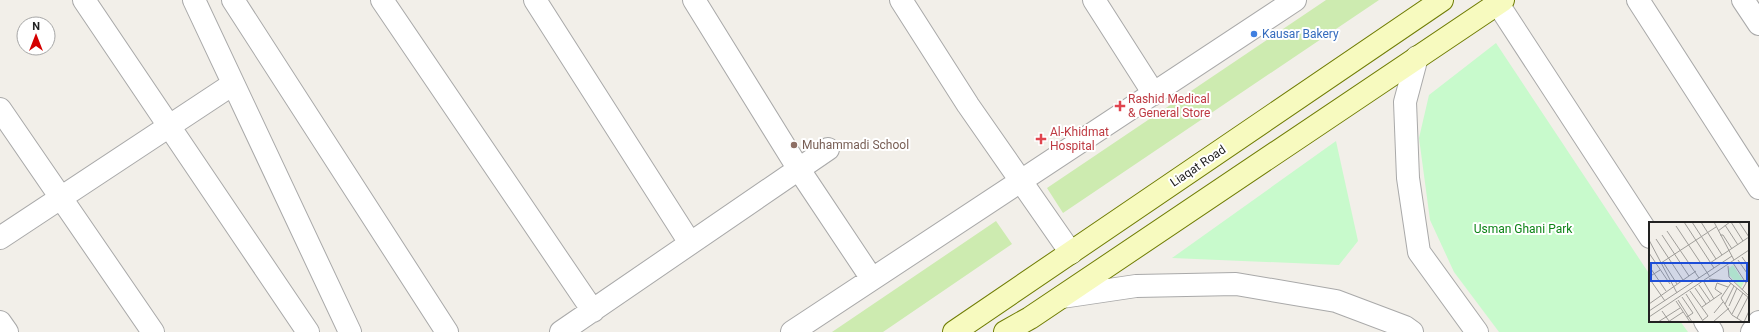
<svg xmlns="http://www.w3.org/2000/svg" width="1759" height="332" font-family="Roboto,sans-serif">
<rect width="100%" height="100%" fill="#f2efe9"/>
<!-- grass -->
<path fill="#cdebb0" d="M1326,0H1379L1063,213L1047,188Z
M996,221L1012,244L883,332H832Z"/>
<!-- park -->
<path fill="#c8facc" d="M1496,43L1650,275V321H1680L1688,332H1499L1454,272L1430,220L1419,138L1429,95Z
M1336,141L1358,241L1339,265L1172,258Z"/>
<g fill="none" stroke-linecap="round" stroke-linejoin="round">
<!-- minor casing -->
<g stroke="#a9a9a9" stroke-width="24">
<path id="minor" d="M84,0L308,332
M194,0L350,332
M233,0L447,332
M382,0L593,311
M535,0L690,243
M694,0L798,168L872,279
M901,0L968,105L1071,253
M1094,0L1154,94
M1638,0L1759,188
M1743,0L1759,24
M1498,4L1650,237
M0,109L153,332
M0,238L233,84
M1705,321L1712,332
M0,322L7,332
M561,332L828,149
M792,332L1295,0
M1752,332L1759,322"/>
</g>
<!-- tertiary casing -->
<g stroke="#a9a9a9" stroke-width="24">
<path id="tertiary" d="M1417,57L1405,102L1408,178L1419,252L1477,332
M1062,297L1136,286L1236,284L1336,301L1405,327L1412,332"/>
</g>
<!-- secondary casing -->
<g stroke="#707d05" stroke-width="24">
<path id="secondary" d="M954,332L1442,0
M1005,332L1030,318L1503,0"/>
</g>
<!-- minor -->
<use href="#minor" stroke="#fff" stroke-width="22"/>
<!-- tertiary -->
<use href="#tertiary" stroke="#fff" stroke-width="22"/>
<!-- secondary -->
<use href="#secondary" stroke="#f7fabf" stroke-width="22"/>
</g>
<!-- markers -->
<circle fill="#3f7fe0" stroke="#fff" stroke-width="1.5" cx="1254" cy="34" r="4"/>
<g fill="#e0444e" stroke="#fff" stroke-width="1.5">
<path d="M1118 100h4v4h4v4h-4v4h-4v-4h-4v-4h4z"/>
<path d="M1039 133h4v4h4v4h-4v4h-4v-4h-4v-4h4z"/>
</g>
<circle fill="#8d6e63" stroke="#fff" stroke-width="1.5" cx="794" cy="145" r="4"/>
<g text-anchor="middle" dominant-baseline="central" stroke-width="4" stroke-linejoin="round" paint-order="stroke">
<!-- shop labels -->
<g font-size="12" fill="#366cbe" stroke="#fff" text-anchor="start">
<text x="1262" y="34">Kausar Bakery</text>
</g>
<!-- health labels -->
<g font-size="12" fill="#be3a42" stroke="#fff" text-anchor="start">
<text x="1128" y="99">Rashid Medical<tspan x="1128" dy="14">&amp; General Store</tspan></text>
<text x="1050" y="132">Al-Khidmat<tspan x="1050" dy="14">Hospital</tspan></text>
</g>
<!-- education labels -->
<g font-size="12" fill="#785e54" stroke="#fff" text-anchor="start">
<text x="802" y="145">Muhammadi School</text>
</g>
<!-- street labels -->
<g font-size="12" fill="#222" stroke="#fff">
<text transform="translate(1198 166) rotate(-34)">Liaqat Road</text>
</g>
<!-- park labels -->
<g font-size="12" fill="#0c8416" stroke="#fff">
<text x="1523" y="229">Usman Ghani Park</text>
</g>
</g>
<!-- overview -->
<g transform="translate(1649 222)">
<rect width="100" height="100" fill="#f2efe9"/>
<path d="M84,43L95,60L92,66L80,53V46Z" fill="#c8facc"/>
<path fill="none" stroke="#9f9d99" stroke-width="1" d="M35,0L65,46M43,0L67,37M52,0L73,33M65,0L85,38M82,0L94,19M90,0L100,15M76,3L89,23M27,4L61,55M18,9L50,56M69,9L81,0M13,13L40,54M71,13H74L83,27M7,17L34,58M0,18L28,71M0,31L21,62M93,35L100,45M89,38L100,54M14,40L28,62M12,41L67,5M61,41L100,15M84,41L97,61M0,44L17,69M79,44L80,55L100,74M0,55L11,48M0,56L16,79M60,57L79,59L100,76M55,60L65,77M82,61L72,76L83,93L94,100M50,63L61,79M46,66L57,82M93,68L100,56M41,69L59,94L54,98M37,72L54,99M73,72L66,67L68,61L79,65M33,75L44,91L38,95M29,78L43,100M27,79L41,100M0,82L47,49M76,82L85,64M80,84L88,66M53,85L73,71M0,89L83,34M13,89L20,99M65,91L74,80M83,92L94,71M0,95L100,28M88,96L99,75M9,100L31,86M19,100L34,90M64,100L80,86M95,100L100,89"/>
<path fill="#1d4ed8" fill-opacity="0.15" stroke="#1d4ed8" stroke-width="2" d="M2,41H98V59H2Z"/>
<rect width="100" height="100" fill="none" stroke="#222" stroke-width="2"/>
</g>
<!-- north arrow -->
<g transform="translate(36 36)"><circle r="19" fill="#ffffff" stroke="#a7a7a7"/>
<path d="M0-3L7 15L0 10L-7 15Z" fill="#d40000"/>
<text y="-6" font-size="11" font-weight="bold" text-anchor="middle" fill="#222222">N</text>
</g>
</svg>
